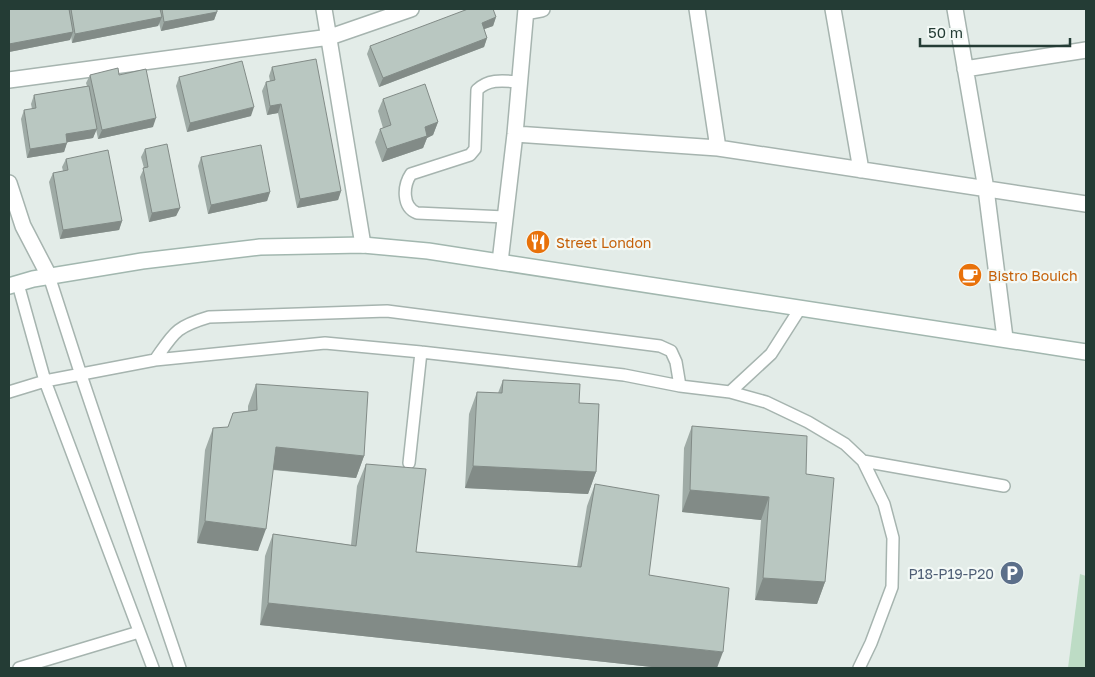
<svg xmlns="http://www.w3.org/2000/svg" width="1095" height="677" font-family="'Golos Text',sans-serif">
<rect width="100%" height="100%" fill="#e3ece8"/>
<!-- green -->
<path fill="#bddcc5" d="M1080,574L1086,576V668H1068Z"/>
<g fill="none" stroke-linecap="round" stroke-linejoin="round">
<!-- lane casing -->
<g stroke="#a6b4af" stroke-width="14">
<path id="lane" d="M505,217L417,213C402,207 403,186 411,174L470,155L475,149L477,90C489,78 505,81 520,82
M49,276L81,375L180,668
M18,284L45,381L153,668
M155,360C174,333 175,327 209,317L387,311L660,346L671,351L676,362L680,386
M9,392L45,381L155,360L325,343L421,352L624,375L680,386L730,392L766,402L808,422L845,444L863,461L884,504L893,538L892,587L871,643L859,668
M730,392L771,354L801,307
M863,461L1004,486
M409,463L421,352
M19,668L139,632"/>
</g>
<!-- street casing -->
<g stroke="#a6b4af" stroke-width="18">
<path id="street" d="M324,9L363,245
M697,9L718,148
M833,9L861,170
M955,9L986,189L1005,338
M526,12L542,9
M965,69L1086,50
M9,80L330,37L411,9
M515,134L718,148L1086,204
M9,183L23,226L49,276
M500,262L515,134L526,9"/>
</g>
<!-- secondary casing -->
<g stroke="#a2b7af" stroke-width="18">
<path id="secondary" d="M9,286L33,279L142,261L260,247L363,245L428,251L1086,352"/>
</g>
<!-- lane -->
<use href="#lane" stroke="#fff" stroke-width="11"/>
<!-- street -->
<use href="#street" stroke="#fff" stroke-width="15"/>
<!-- secondary -->
<use href="#secondary" stroke="#fff" stroke-width="15"/>
</g>
<!-- wall -->
<path fill="#9faba6" d="M9,9H220V10H217V12L214,20L161,31L159,23L158,26L72,43L71,36L70,40L9,52Z
M496,17L493,26L484,29L487,38L484,47L379,87L367,54L370,46Z
M272,67L341,191L338,200L297,208L278,113L267,115L262,91L266,82L270,81L269,76Z
M90,75H119L153,127L98,139L96,129L93,138L67,142L64,152L27,158L21,119L24,110L32,109L31,104L34,95L87,86L86,83Z
M179,77L251,116L187,132L176,86Z
M383,99L438,122L433,135L427,138L423,148L382,162L375,142L380,129L383,128L378,111Z
M145,149L180,208L176,216L149,222L140,177L144,168L141,157Z
M201,157L270,192L267,201L208,214L198,166Z
M66,159L122,221L119,230L60,239L49,182L53,173L63,171L62,167Z
M503,380L579,403L596,472L588,494L465,488L469,414L477,392L498,393Z
M256,384L364,456L356,478L273,470L258,551L197,543L205,450L213,428H228L233,413L248,411V406Z
M692,426L806,474L825,582L817,604L755,600L761,520L682,512L684,448Z
M366,464L416,552L577,567L587,506L595,484L649,575L717,668H661L260,625L265,556L273,534L351,545L357,486Z"/>
<!-- shaded-wall -->
<path fill="#828b87" d="M217,12L214,20L161,31L164,22Z
M162,17L158,26L72,43L75,34Z
M496,17L493,26L479,31L482,23Z
M73,32L70,40L9,52V44Z
M487,38L484,47L379,87L383,78Z
M281,104L278,113L267,115L270,106Z
M254,107L251,116L187,132L190,123Z
M156,118L153,127L98,139L102,130Z
M438,122L433,135L427,138L423,148L382,162L387,149L425,127Z
M97,129L93,138L63,143L66,134Z
M67,143L64,152L27,158L30,149Z
M341,191L338,200L297,208L300,199Z
M270,192L267,201L208,214L211,205Z
M180,208L176,216L149,222L152,213Z
M122,221L119,230L60,239L63,230Z
M276,447L364,456L356,478L268,469Z
M473,466L596,472L588,494L465,488Z
M690,490L769,497L761,520L682,512Z
M205,521L266,529L258,551L197,543Z
M763,578L825,582L817,604L755,600Z
M268,603L723,652L717,668H661L260,625Z"/>
<!-- building -->
<path fill="#b9c7c1" stroke="#828b87" d="M9,9H69L73,32L9,44Z
M71,9H160L162,17L75,34Z
M162,9H217V12L164,22Z
M468,9H493L496,17L482,23L487,38L383,78L370,46Z
M316,59L341,191L300,199L281,104L270,106L266,82L275,80L272,67Z
M242,61L254,107L190,123L179,77Z
M118,68L119,75L146,69L156,118L102,130L90,75Z
M425,84L438,122L425,127L427,136L387,149L380,129L391,125L383,99Z
M89,86L97,129L66,134L67,143L30,149L24,110L36,108L34,95Z
M167,144L180,208L152,213L143,168L148,167L145,149Z
M261,145L270,192L211,205L201,157Z
M108,150L122,221L63,230L53,173L68,170L66,159Z
M503,380L580,384L579,403L599,404L596,472L473,466L477,392L502,393Z
M256,384L368,392L364,456L276,447L266,529L205,521L213,428L228,427L233,413L257,410Z
M692,426L807,436L806,474L834,478L825,582L763,578L769,497L690,490Z
M366,464L426,469L416,552L581,567L595,484L659,495L649,575L729,588L723,652L268,603L273,534L356,546Z"/>
<!-- icons -->
<defs>
<g id="restaurant-disc" transform="scale(1.25)"><circle r="9.5" fill="#e8710a" stroke="#f3f9f6"/><path d="M-5-6h1v4h1v-4h1v4h1v-4h1v5L-1.5 .5V6h-2V.5L-5-1ZM5-6V6H3V1.5H1.5Q1.5-4 5-6Z" fill="#fff"/></g>
<g id="cafe-disc" transform="scale(1.25)"><circle r="9.5" fill="#e8710a" stroke="#f3f9f6"/><path d="M-5.5-4.5H6V0H3Q3 3.5 0 3.5H-2.5Q-5.5 3.5-5.5 0ZM3-3.2v2h1.7v-2ZM-6 4.5H4V6H-6Z" fill="#fff"/></g>
<g id="parking-disc" transform="scale(1.25)"><circle r="9.5" fill="#5c6f8a" stroke="#f3f9f6"/><path d="M-3.5-5.5H1a3.5 3.5 0 0 1 0 7H-1V5.5H-3.5ZM-1-3.4V-.6H.8a1.4 1.4 0 0 0 0-2.8Z" fill="#fff"/></g>
</defs>
<g fill-rule="evenodd">
<use href="#restaurant-disc" x="538" y="242"/>
<use href="#cafe-disc" x="970" y="275"/>
<use href="#parking-disc" x="1012" y="573"/>
</g>
<g text-anchor="middle" dominant-baseline="central" stroke-width="4.5" stroke-linejoin="round" paint-order="stroke">
<!-- food labels -->
<g font-size="14" fill="#c56008" stroke="#f3f9f6" text-anchor="start">
<text x="556" y="242">Street London</text>
<text x="988" y="275">Bistro Bouich</text>
</g>
<!-- service labels -->
<g font-size="14" fill="#4e5e75" stroke="#f3f9f6" text-anchor="end">
<text x="994" y="573">P18-P19-P20</text>
</g>
</g>
<!-- border -->
<rect width="1095" height="677" fill="none" stroke="#243c35" stroke-width="20"/>
<!-- scale -->
<path d="M920 38v8h150v-8" fill="none" stroke="#243c35" stroke-width="2.5"/>
<text x="928" y="38" font-size="15" fill="#243c35" stroke="#f3f9f6" stroke-width="4" paint-order="stroke">50 m</text>
</svg>
